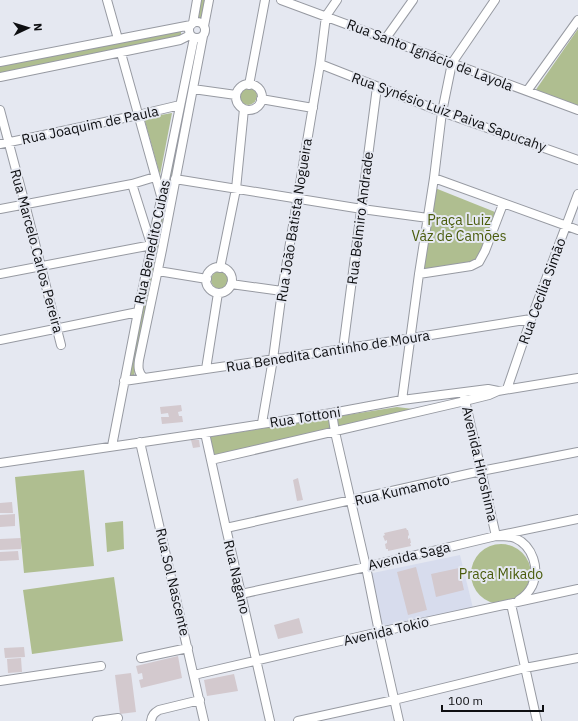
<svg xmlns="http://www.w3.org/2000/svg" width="578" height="721" font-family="'IBM Plex Sans',sans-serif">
<rect width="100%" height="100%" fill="#e5e8f1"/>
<!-- built -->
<path fill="#d7dced" d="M460,555L473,608L382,630L368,574Z"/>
<!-- green -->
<path fill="#afbe90" d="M199,0H205L202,19L196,17Z
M578,29V106L535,91Z
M181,30V35L175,39L0,74V65Z
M194,47H197L190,87L160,234L134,376L129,377Z
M239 96a9 9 0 1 1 18 0a9 9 0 1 1-18 0Z
M172,113L160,175L144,118Z
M435,188L495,212L480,252L477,258L473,262L423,269Z
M211 280a9 9 0 1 1 18 0a9 9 0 1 1-18 0Z
M397,407L413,409L213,457L208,437Z
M84,470L94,566L24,573L15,477Z
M123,521L124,549L107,552L105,523Z
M471 574a30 30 0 1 1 60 0a30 30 0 1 1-60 0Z
M114,577L123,641L32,654L23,590Z"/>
<!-- building -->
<path fill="#d3c9ce" d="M181,405L182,411L178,412L179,416H182L183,422L162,424L161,417H169L168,413L161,414L160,407Z
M191,440H199L200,447L193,448Z
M298,478L303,500L297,501L293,480Z
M12,502L13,513H0V503Z
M15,514V526L0,527V515Z
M406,528L407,530H408L409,535L408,536V539L410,538L411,543H410L411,546L388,551V549H386L385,544L387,543V540L385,541L383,536L385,535L384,533Z
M21,538V549L0,550V539Z
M18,551L19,560L0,561V552Z
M416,567L427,610L408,615L397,572Z
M459,568L464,590L436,597L431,574Z
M299,618L303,633L278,639L274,625Z
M24,647L25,657L5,658L4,648Z
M178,656L182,678L141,688L139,680L143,679L142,673L138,674L136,666Z
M21,658L22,672L8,673L7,659Z
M131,673L136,712L120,714L115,675Z
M234,674L238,691L207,696L204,680Z"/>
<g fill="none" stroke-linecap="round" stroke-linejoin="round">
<!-- minor casing -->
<g stroke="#979aa2" stroke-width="10">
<path id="minor" d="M107,0L118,39
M281,0L578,110
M189 30a8 8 0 1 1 16 0a8 8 0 1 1-16 0Z
M193,23L197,0
M204,26L209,0
M386,38L413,0
M121,53L161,196
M0,62L191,25
M320,64L442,112L578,160
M0,77L180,40L190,35
M236 97a13 13 0 1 1 26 0a13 13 0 1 1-26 0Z
M249,85L265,0
M193,89L236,95
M527,91L578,20
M261,99L313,108
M0,110L25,204L61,345
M0,144L138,115L180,105
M434,178L578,230
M175,179L362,209L428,218
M132,184L151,244
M0,209L132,184L155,177
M206 280a13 13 0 1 1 26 0a13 13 0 1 1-26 0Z
M220,268L236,189L244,109
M158,271L207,279
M0,274L152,245
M419,274L471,266L479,262L485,251L503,204
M231,284L282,291
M0,340L138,312
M343,349L377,87
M206,369L218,293
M144,378C138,373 138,367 139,360L162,250L203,36
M124,381L343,349L531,319
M507,389L531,319L578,194
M464,396L496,536C502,536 509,536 515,538C533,546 540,569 532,586C529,592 524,597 519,600
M402,400L419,274L434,178L442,112L452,63L495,0
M332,413L335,432L366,567L379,632L399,721
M262,423L273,359L282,291L320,64L326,16L337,0
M205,433L226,528L270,721
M140,442L204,721
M112,446L138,312L194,38
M211,460L465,401L489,395L498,391L578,378
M0,463L205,433L332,413L402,400L488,389L498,391
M226,528L481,471L578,452
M241,594L366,567L496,536L578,519
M511,604L537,721
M141,658L188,648
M194,675L379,632L578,589
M0,681L101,666
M97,721L118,718
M151,721C152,715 154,713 159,710L200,700
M298,721L394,700L525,668L578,658"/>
</g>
<!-- minor -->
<use href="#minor" stroke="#fff" stroke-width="8"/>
</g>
<g text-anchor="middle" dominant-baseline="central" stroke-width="4" stroke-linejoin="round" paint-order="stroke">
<!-- street labels -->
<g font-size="14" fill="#0e0f12" stroke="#e5e8f1">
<text transform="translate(430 55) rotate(21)">Rua Santo Ignácio de Layola</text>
<text transform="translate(449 112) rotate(20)">Rua Synésio Luiz Paiva Sapucahy</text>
<text transform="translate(90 125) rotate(-12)">Rua Joaquim de Paula</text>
<text transform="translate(360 218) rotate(-83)">Rua Belmiro Andrade</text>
<text transform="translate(294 220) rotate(-81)">Rua João Batista Nogueira</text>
<text transform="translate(152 242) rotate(-78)">Rua Benedito Cubas</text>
<text transform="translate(37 251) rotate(75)">Rua Marcelo Carlos Pereira</text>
<text transform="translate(542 291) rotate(-70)">Rua Cecília Simão</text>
<text transform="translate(328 351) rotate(-9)">Rua Benedita Cantinho de Moura</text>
<text transform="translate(305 417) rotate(-9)">Rua Tottoni</text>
<text transform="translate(480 464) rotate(77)">Avenida Hiroshima</text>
<text transform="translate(402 490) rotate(-13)">Rua Kumamoto</text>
<text transform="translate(409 556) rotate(-13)">Avenida Saga</text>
<text transform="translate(237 577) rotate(77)">Rua Nagano</text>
<text transform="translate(173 582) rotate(77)">Rua Sol Nascente</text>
<text transform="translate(386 631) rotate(-13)">Avenida Tokio</text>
</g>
<!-- park labels -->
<g font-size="14" fill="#4a5c0c" stroke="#e5e8f1">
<text x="459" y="220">Praça Luiz<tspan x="459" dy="16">Váz de Camões</tspan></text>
<text x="501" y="574">Praça Mikado</text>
</g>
</g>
<!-- north arrow -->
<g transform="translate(28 28) rotate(86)" stroke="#e5e8f1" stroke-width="3" paint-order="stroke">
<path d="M0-3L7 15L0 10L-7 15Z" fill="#0e0f12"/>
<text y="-6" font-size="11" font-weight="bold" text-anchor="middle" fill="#0e0f12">N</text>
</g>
<!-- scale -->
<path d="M442 705v6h101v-6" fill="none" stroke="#0e0f12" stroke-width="2"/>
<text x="448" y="705" font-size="12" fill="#0e0f12" stroke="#e5e8f1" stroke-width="3" paint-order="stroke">100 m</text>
</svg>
